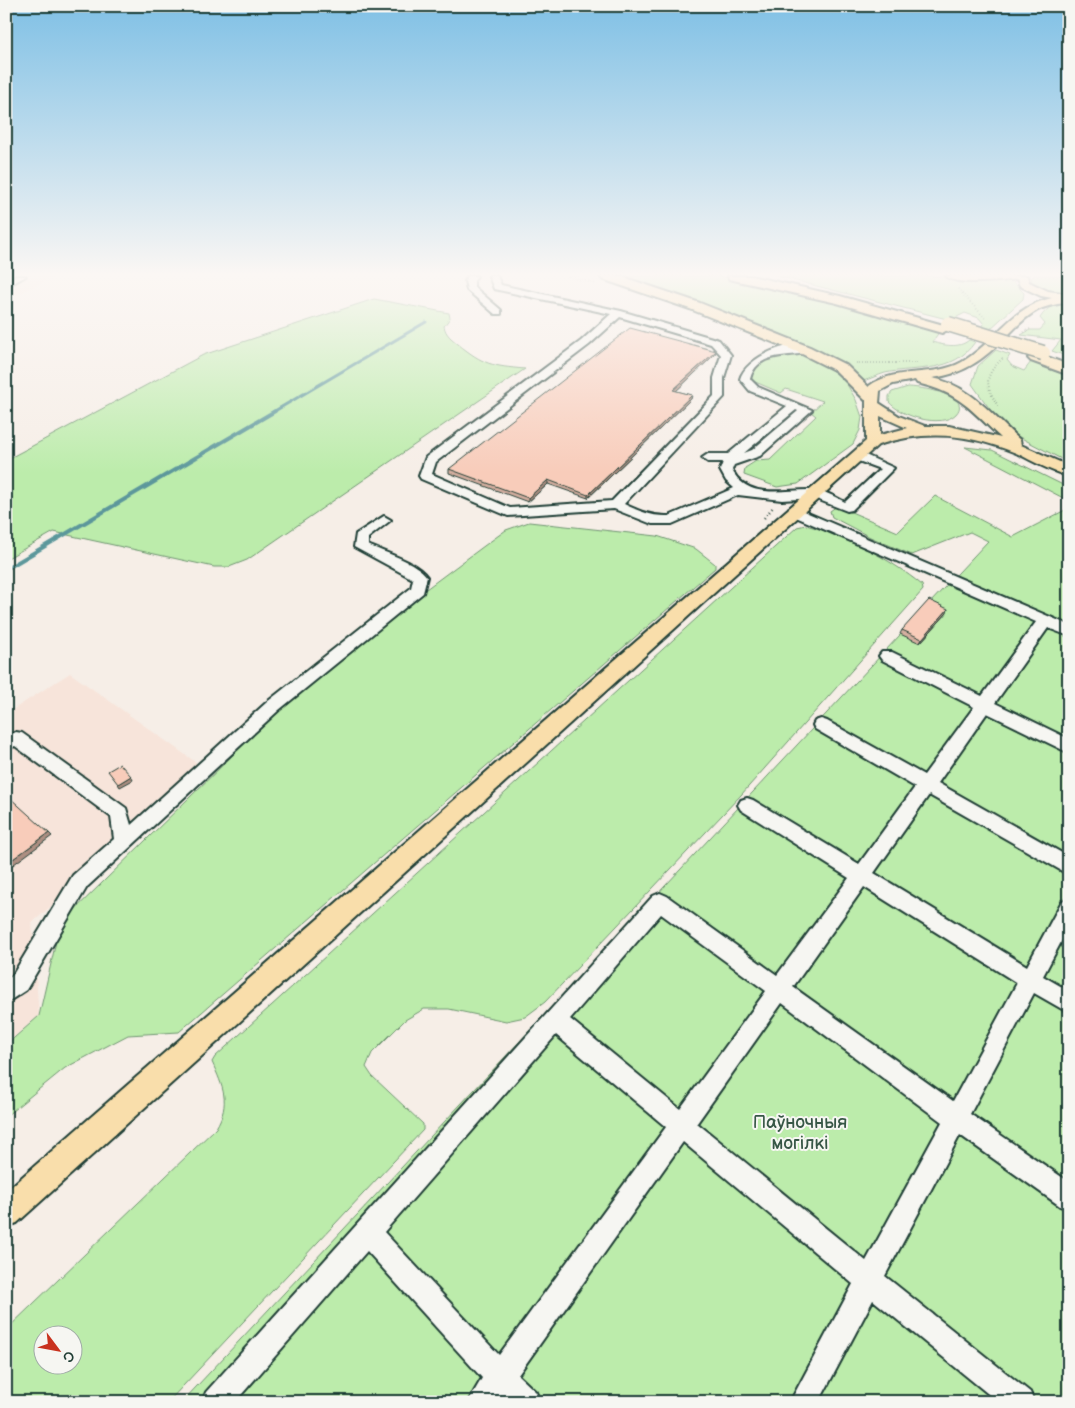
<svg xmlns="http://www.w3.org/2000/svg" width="1075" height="1408" font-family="'Balsamiq Sans',sans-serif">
<rect width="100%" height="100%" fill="#f6eee7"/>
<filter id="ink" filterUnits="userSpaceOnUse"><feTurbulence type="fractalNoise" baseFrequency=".02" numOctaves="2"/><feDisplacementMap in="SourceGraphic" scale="10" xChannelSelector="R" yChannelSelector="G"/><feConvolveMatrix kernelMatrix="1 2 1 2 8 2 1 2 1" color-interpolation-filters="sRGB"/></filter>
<g filter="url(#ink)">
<!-- built -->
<path fill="#f7e4da" d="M6,276H57L6,299Z
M70,673L211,773L124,842L32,923L39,1016L6,1044V714Z"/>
<!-- green -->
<path fill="#bcecab" stroke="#6e9470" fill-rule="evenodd" d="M618,276H718L731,278L833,302L940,331L932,342C943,345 959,349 969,340L975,342C953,374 918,366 885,373C878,375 870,379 863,381L836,360L774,331Z
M777,276H935L1012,281L1024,293L1023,299L989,330L982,328L984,324L979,318L965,313L951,320Z
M1033,276H1069V295C1057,293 1035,293 1031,279Z
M374,299L449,313L450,318L444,326C446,335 451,338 458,344C484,365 492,366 525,369L247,560L229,567H214L54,532L6,559V460L203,355Z
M1069,302V357L1052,351L1061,340L1021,335L1030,330H1040L1045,324L1040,318C1048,306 1055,304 1069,302Z
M996,350L1010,355L1007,360L1012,366L1024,371L1031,362L1069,376V463L1004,429L972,384L978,366Z
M776,352H795L816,358L845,381L856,400L862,417L860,430L853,444L798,484L777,487L744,475L745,468L756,461L770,460L816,416L811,412L823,401L786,389L781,393L753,381L750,376L751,370Z
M908,387C917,387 974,394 956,414C941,429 900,416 889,402V396L892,392Z
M965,447L992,450L1069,488V501Z
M935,496L1013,537L1069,508V1402H182L988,541L970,532L912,555L870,537L832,517L830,511L837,506L898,532Z
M529,522L657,536L696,549L715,564V568L179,1032L128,1035L65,1068L6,1116V1045L39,1016L60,924L277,712L418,595L484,546L506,530Z
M806,525C848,537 889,558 922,585L923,590L741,795L545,1002L525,1017L506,1021L449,1009H424L405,1020L372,1053L366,1067L372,1076L423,1124V1130L168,1402H6V1330L216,1128C231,1103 223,1087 212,1062L215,1057L797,527ZM42,1336H72V1366H42Z"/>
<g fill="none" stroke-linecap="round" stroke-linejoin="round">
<!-- stream-far1 -->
<path stroke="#5b979b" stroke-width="3" d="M273,412L426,322"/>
<!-- stream -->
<path stroke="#5b979b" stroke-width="4" d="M6,569L275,411"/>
<!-- minor casing -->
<g stroke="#1f3d34" stroke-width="4">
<path id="minor" d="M15,276H26L6,287V280Z
M468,276H477L474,281V287L501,310V314H495L467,290L465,281Z
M489,276H497L501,285L621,311L719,340L731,355L724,378V397L624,504C639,511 653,517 669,516L734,488L726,481L720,470L723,462H708L702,458L708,454H728L787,406L750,391L740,379C745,358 794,336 810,350C799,360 758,347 750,379L758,387L812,410L760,456L734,465L732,470C748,501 784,489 812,490C824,490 835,497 845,502L880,469L853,459L851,456L853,453H861L894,468L852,510L847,511L814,498L782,500L738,495L672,524H652L614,509L508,516L421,479L419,476L426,457L581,341L611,314L494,289ZM620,317L711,344L721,355L714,378V396L612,501L510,508L432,474L436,462L589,345ZM796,410L798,411L752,450L744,453Z
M794,507L1069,625V636L1048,628L995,703L1069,739V753L987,713L938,783L1069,857V875L929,795L874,873L1027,966L1062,901L1069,898V927L1043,976L1069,991V1013L1034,993L970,1114L1069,1182V1209L1060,1206L960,1135L885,1276L1030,1392L1034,1402H998L873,1300L819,1402H790L853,1284L683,1142L518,1375L536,1392L540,1402H506L502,1398L499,1402H468L482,1378L367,1251L235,1402H202L206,1392L653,896L660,893L667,896L777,975L849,878L741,810L738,805L741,800L747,798L753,800L859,864L915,787L815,729L813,725L815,721L821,719L827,721L924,775L974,707L882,660L879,656L882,652H892L982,696L1036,622L789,514L788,511L789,508ZM864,887L1017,983L953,1101L793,987ZM661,914L766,991L680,1109L570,1019ZM782,1003L942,1122L866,1261L697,1123ZM556,1035L666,1127L499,1355L384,1232Z
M384,516L391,520L368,538V545C385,553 416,561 427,577L423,593L279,710L87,887L26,990L6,1003V980L12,976L73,875L114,839L111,817L15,746L6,750V736L16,732L22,733L126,808L131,825L267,702L411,588L413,579L354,547L356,534Z"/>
</g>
<!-- major casing -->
<g stroke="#1f3d34" stroke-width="4">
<path id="major" d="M946,276H1027L1029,282L1048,291L1069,294V302C1059,304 1048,305 1038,310C1028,315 1019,324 1011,332C987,356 967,374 932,378C970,385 993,416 1020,440L1021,445L1069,466V476C1051,472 1033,461 1016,453C968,434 928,429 878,445L17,1223L6,1227V1191L866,441V398L869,386C896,366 933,378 962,362C996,342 1010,307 1052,298L1041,296L1020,286L1017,279C1003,281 956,286 946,276ZM915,380L917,383C960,393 970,409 1001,438L949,426H925L899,416L879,403L880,391L893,384ZM880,416L907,428L880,435Z"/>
</g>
<!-- highway casing -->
<g stroke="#1f3d34" stroke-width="4">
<path id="highway" d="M600,276H620L700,303L810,347L846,365L879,397L877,400H865L836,371L800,353L690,309L602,279Z
M728,276H751L840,296L947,326L949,329L942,333L837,303L729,279Z
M1036,353L1069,365V375L1031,361L1028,358L1031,355Z"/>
</g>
<!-- path-far1 -->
<path stroke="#1f3d34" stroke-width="2" stroke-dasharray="0.5 2.5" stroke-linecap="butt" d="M568,276L596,284
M958,289L986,319
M1024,332L1032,328
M856,363H917
M998,406C984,383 984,376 1004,357"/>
<!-- path -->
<path stroke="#1f3d34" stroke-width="2.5" stroke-dasharray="1 3" stroke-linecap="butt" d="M764,518L774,506"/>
<!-- minor -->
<use href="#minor" fill="#f6f6f2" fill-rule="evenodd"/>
<!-- major -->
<use href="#major" fill="#f9deab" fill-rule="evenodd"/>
<!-- highway -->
<use href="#highway" fill="#f9deab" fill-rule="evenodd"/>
<!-- highway-bridge casing -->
<g stroke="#1f3d34" stroke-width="17" stroke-linecap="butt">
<path id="highway-bridge" d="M948,324L1043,353"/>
</g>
<!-- highway-bridge -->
<use href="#highway-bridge" stroke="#f9deab" stroke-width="14"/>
</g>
<!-- wall -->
<path fill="#d5afa0" stroke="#1f3d34" d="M716,351L715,354L676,391L692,395L691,399L588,498L548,484L528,502L449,473V469Z
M947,613L920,643L900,634L902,630Z"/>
<!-- shaded-wall -->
<path fill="#ae8f82" stroke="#1f3d34" d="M716,351L715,354L673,394V390Z
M692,395L691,399L588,498V495Z
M548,480V484L528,502V498Z
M948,609L947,613L920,643L922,639Z
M131,776L133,780L120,787L118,784Z
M49,833L52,836L6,870V864Z"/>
<!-- building -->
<path fill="#f8ccba" stroke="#1f3d34" d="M630,328L716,351L673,390L692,395L588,495L548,480L528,498L449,469Z
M929,600L948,609L922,639L902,630Z
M120,764L131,776L118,784L108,771Z
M9,797L49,833L6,864V799Z"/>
</g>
<!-- sky -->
<linearGradient id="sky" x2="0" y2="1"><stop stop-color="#7fc0e5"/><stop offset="0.58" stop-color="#fbf7f4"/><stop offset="1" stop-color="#fbf7f4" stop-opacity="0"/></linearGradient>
<rect width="1075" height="473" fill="url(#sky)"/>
<g text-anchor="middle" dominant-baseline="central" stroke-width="4" stroke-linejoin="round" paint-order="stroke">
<!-- near-park labels -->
<g font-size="18" fill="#375746" stroke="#f6f6f2">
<text x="800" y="1122">Паўночныя<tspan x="800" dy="21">могілкі</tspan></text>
</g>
</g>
<!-- margin -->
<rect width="1075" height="1408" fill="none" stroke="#f6f6f2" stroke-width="25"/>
<rect x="12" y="12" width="1050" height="1383" fill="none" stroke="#1f3d34" stroke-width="2" filter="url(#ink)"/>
<!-- north arrow -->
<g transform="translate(58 1350) rotate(122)"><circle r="24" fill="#f6f6f2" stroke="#a0aca6"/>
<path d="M0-4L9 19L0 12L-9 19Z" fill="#c8321e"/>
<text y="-8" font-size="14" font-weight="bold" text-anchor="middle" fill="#1f3d34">С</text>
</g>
</svg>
